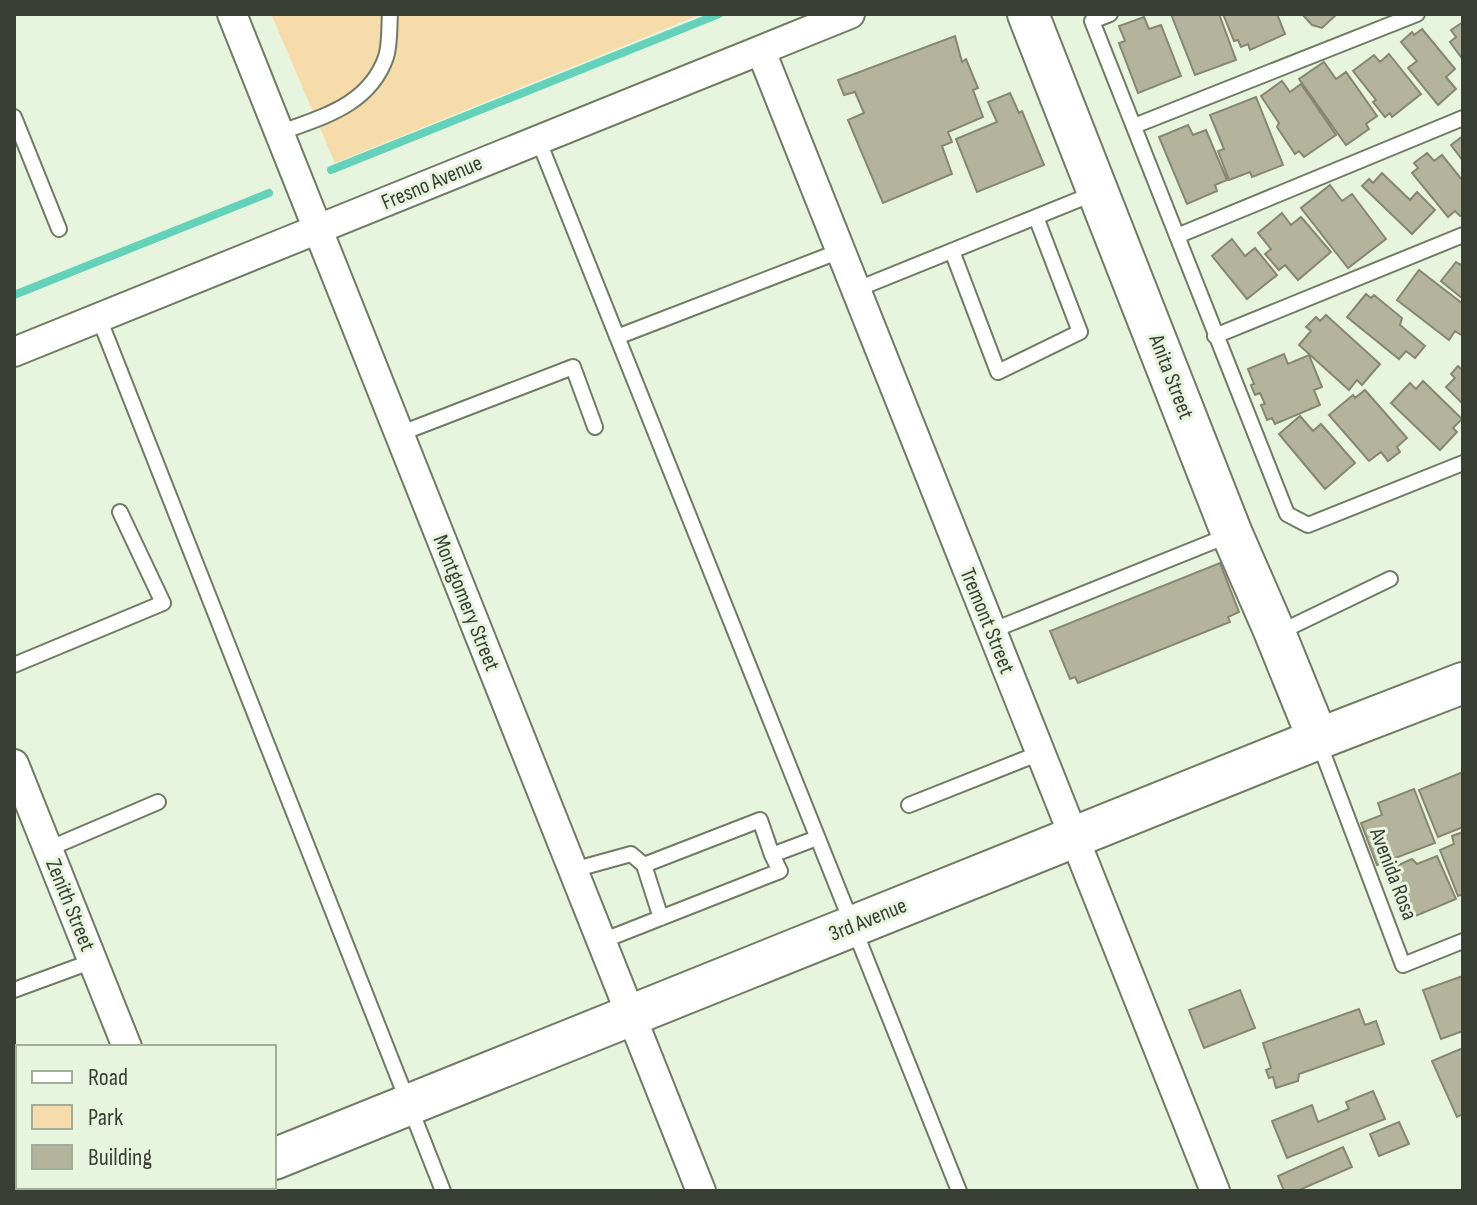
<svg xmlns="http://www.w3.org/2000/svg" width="1477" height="1205" font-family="'Sofia Sans Condensed',sans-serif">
<rect width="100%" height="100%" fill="#e8f5de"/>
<!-- green -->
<path fill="#f6dcaa" d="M271,14H702L335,163Z"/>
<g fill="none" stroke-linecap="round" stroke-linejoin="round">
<!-- stream -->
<path stroke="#64d2bb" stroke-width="8" d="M331,170L719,14
M14,295L269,193"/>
</g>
<!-- building -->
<path fill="#b4b49c" stroke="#878771" stroke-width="2" d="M1171,14H1219L1236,60L1195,75Z
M1223,14H1277L1285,34L1250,50L1248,44L1241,47L1238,40L1234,41Z
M1302,14H1337L1322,28L1312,25Z
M1144,17L1149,29L1161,25L1181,76L1138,93L1119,43L1125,41L1119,26Z
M1463,22V60L1450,42L1456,37L1451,30Z
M1422,29L1455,69L1446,77L1456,89L1438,105L1408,68L1417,61L1401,42L1412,32L1414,35Z
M955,36L962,62L966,59L978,88L973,90L983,117L948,132L952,142L942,146L952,174L883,203L848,120L864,113L855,92L844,95L838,80Z
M1389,54L1421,94L1392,117L1390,113L1385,117L1373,102L1376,100L1353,71L1374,55L1380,62Z
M1324,62L1336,79L1346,72L1377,116L1366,124L1369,129L1346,145L1299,79Z
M1282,81L1290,92L1301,84L1336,135L1304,157L1299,151L1295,154L1277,127L1279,123L1261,96Z
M1010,93L1019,113L1022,111L1044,165L977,192L956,139L997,122L988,102Z
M1256,97L1283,165L1252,177L1250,172L1229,180L1218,151L1224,149L1210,115Z
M1188,125L1193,135L1206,130L1227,180L1215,185L1217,191L1187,204L1159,137Z
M1463,136V161L1451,145Z
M1427,153L1434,161L1442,155L1463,181V214L1460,216L1455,211L1448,217L1412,173L1418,168L1414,163Z
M1382,173L1410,200L1417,192L1435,210L1412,234L1362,186L1369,179L1373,183Z
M1330,185L1342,201L1352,194L1386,239L1348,268L1301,208Z
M1282,213L1291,225L1301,217L1331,252L1298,280L1285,265L1279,270L1265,254L1271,249L1258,233Z
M1232,239L1245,256L1255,248L1277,275L1247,299L1212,256Z
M1463,261V299L1441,281L1456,262L1461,265Z
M1419,270L1463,304L1462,317L1463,336L1455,331L1449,340L1397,300Z
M1366,294L1371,298L1374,295L1402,318L1400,325L1425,346L1415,358L1406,351L1399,359L1347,317Z
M1326,315L1380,364L1362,385L1357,380L1349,390L1299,345L1311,331L1306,327L1316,317L1320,321Z
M1284,354L1288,364L1309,355L1322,387L1314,390L1320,405L1275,424L1272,418L1267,420L1261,405L1265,404L1260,393L1255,395L1251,385L1254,384L1248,369Z
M1458,366L1463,371V404L1446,387L1455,378L1451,374Z
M1423,381L1462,419L1453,428L1457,432L1440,450L1391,403L1410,383L1416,389Z
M1365,390L1407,438L1397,447L1400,452L1388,461L1381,452L1369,461L1329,415L1353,395L1355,398Z
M1300,416L1313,431L1321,424L1355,463L1325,489L1279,434Z
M1220,563L1239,612L1228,617L1230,622L1078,683L1075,677L1070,679L1050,631Z
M1463,772V827L1438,837L1419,790Z
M1414,789L1435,843L1377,865L1361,823L1382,815L1378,803Z
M1463,832V894L1458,896L1440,850L1454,844L1452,836Z
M1437,856L1456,899L1406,920L1385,871L1412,859L1417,864Z
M1463,976V1031L1441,1039L1423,990Z
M1240,990L1255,1028L1204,1048L1189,1010Z
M1359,1009L1365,1025L1376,1021L1384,1044L1299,1074L1298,1081L1276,1088L1273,1077L1269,1078L1266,1070L1271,1068L1263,1043Z
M1463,1048V1114L1457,1117L1432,1061Z
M1373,1091L1385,1119L1287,1158L1272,1121L1312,1105L1318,1122L1349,1109L1346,1102Z
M1399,1122L1409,1144L1379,1156L1370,1134Z
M1343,1147L1352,1167L1297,1191H1284L1278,1176Z"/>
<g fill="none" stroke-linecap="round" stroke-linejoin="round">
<!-- lane casing -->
<g stroke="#707b66" stroke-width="18">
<path id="lane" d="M1110,14L1092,21L1287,514L1308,525L1463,463
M14,117L59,229
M1134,126L1417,14
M279,133C321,117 369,106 386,57C390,45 389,27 390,14
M538,139L959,1191
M1177,236L1463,118
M952,251L998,372L1080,332L1036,217
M855,290L1095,193
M99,318L443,1191
M1215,336L1463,235
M617,337L840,251
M399,434L573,367L595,427
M991,631L1232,534
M1276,634L1390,579
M14,665L163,603L120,512
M1318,740L1403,965L1463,941
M909,805L1040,753
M48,849L158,802
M573,870L631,854L644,865
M661,918L644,865L760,820L772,855
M602,941L780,871L772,855L817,838
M14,990L93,961"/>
</g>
<!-- street casing -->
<g stroke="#707b66" stroke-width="32">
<path id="street" d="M232,14L701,1191
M761,51L1215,1191
M14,352L850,14
M14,764L127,1047"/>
</g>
<!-- secondary casing -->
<g stroke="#707b66" stroke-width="44">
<path id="secondary" d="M1028,14L1232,534L1273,628L1318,739
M274,1159L1318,739L1463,683
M194,1191L204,1187"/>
</g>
<!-- lane -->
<use href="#lane" stroke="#fff" stroke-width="14"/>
<!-- street -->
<use href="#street" stroke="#fff" stroke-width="28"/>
<!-- secondary -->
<use href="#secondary" stroke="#fff" stroke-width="40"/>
</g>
<g text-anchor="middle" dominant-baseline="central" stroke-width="6" stroke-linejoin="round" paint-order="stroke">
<!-- street labels -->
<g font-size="22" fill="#393e35" stroke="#e8f5de">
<text transform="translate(432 183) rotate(-23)">Fresno Avenue</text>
<text transform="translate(1171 377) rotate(69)">Anita Street</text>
<text transform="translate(466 603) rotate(68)">Montgomery Street</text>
<text transform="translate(987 621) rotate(68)">Tremont Street</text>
<text transform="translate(1393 874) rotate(69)">Avenida Rosa</text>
<text transform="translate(70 905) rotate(68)">Zenith Street</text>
<text transform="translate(868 920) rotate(-22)">3rd Avenue</text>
</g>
</g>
<!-- border -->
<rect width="1477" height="1205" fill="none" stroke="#393e35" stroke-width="32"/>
<!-- legend -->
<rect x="16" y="1045" width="260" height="144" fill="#e8f5de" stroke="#a2ac9a" stroke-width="2"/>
<rect x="32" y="1071" width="40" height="12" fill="#ffffff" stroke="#a2ac9a" stroke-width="2"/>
<text x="88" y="1085" font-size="24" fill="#393e35">Road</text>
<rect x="32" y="1105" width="40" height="24" fill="#f6dcaa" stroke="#a2ac9a" stroke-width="2"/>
<text x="88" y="1125" font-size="24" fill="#393e35">Park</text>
<rect x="32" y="1145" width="40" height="24" fill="#b4b49c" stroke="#a2ac9a" stroke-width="2"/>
<text x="88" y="1165" font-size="24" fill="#393e35">Building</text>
</svg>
